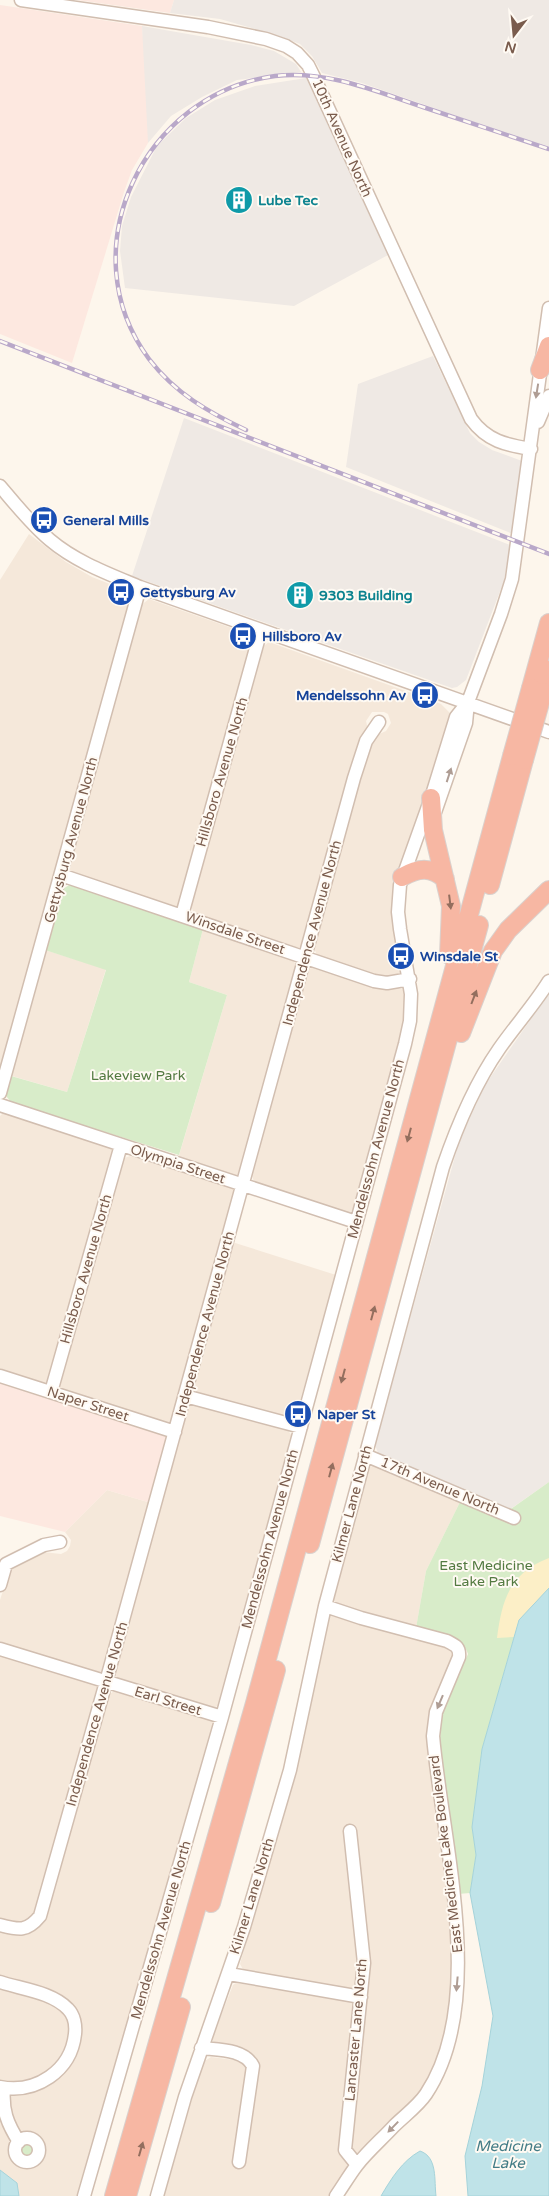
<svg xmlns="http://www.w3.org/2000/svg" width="549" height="2196" font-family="'Varela Round',sans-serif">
<rect width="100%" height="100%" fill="#fdf6ec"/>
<!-- residential -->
<path fill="#f5e8da" d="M29,534L66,562L92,577L125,590L131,599L0,1074V580Z
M149,599L249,634L253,644L181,902L176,907H171L72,873L69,869L140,606Z
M269,642L428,699L441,704L450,713V720L401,876L402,973L398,976L384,978L318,957L313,946L370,746L377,735L386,731L391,723L388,714L384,712H372L366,721L368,730L303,945L300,947L294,948L196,914L193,911L191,906L261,648Z
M203,929L291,958L298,967L239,1176L235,1177L178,1159L227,995L189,982Z
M45,950L106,969L67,1092L12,1076Z
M317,966L384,989L398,988L405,990V1018L354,1208L350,1213H345L255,1184L251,1173L307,970Z
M3,1113H9L109,1146L112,1150L113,1157L50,1380L41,1385L0,1372V1116Z
M130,1156L229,1184L234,1187L236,1193L173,1422L166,1423L62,1390L59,1387L122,1159Z
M232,1242L336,1275L296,1415L292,1419L195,1393L192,1387Z
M191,1405L287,1429L292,1436L219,1705L212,1709L119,1680L115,1675L186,1409Z
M375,1464L460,1502L426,1571L416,1628L336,1606L333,1597L366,1470Z
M107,1490L151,1503L104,1671L97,1673L0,1644V1600L10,1569L43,1552L61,1554L67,1551L70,1546L71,1540L65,1532Z
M329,1615L444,1646L450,1650L453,1657V1668L429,1714L428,1726V1755L454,1918L452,2022L427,2092L361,2156H355L350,2146L367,1981L355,1911L359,1982L356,1988L351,1991L244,1971L240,1964L308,1717Z
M0,1655L95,1684L98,1688L34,1918L26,1924L0,1920Z
M117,1689L209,1717L213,1721V1726L79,2196H0V2117L11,2141V2154L19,2166L24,2168L37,2166L41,2162L45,2148L43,2141L37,2134L29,2132L19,2133L8,2107L10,2094L53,2080L64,2073L70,2064L78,2017L0,1977V1930L17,1935L27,1933L37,1929L43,1923L107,1696Z
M236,1983L353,2000L356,2005L347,2168L333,2196H163L203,2062L211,2057L257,2063L253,2055L245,2050L216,2045L213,2041V2036L233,1985Z
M0,1987L54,2004L68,2019L71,2028L66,2055L35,2082H0Z"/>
<!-- commercial -->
<path fill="#fde8e0" d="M77,0H174L170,13Z
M0,5L142,26L148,96V143L132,170L124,192L72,363L0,334Z
M0,1382L161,1433L166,1437L168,1440L151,1503L107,1490L65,1532L0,1516Z"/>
<!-- industrial -->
<path fill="#efe9e4" d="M174,0H549V148L362,83L322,73L312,56L300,44L279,36L220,19L170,13Z
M142,26L251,45L274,51L296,64L301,72L237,80L202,97L171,116L148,143Z
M306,78L388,255L294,306L125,288L120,251L122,226L131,197L157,146L186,118L215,100L255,86Z
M433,356L470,433L479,442L492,450L522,461L513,534L346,467L358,384Z
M184,418L510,545L504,581L466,680L457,687L452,688L132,576Z
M549,993V1482L509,1510L378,1453L375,1445L459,1142L485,1085Z"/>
<!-- green -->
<path fill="#d8ecc9" d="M71,884L203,929L189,982L227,995L179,1155L12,1103L6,1096L11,1076L67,1092L106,970L45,950L61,890Z
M549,1482V1588L519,1620L482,1749L472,1827L476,1855L470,1893L458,1894L441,1765L440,1738L443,1709L468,1654C462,1634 434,1633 416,1628L426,1571L460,1502L498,1518Z
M20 2151a7 7 0 1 1 14 0a7 7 0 1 1-14 0Z"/>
<!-- sand -->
<path fill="#fcefc7" d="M549,1558V1588L519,1620L514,1637L497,1638C502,1599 510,1573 549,1558Z"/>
<!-- water -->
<path fill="#bfe3e8" stroke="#a5d3da" d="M549,1588V2196H468L465,2156L482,2086L493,2016L470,1893L476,1855L472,1827L482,1749L519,1620Z
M420,2151C438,2157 434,2181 436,2196H381C391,2179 402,2161 420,2151Z
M0,2170L17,2183L19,2196H0Z"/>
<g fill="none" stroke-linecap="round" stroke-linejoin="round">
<!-- minor casing -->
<g stroke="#d1beb0" stroke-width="15">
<path id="minor" d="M21,0L208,27L266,39L286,46L297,53L308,65L313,75L471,419C487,441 506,445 531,449
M538,422L549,396
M0,486C16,505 31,524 50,540C76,562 109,574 140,587L549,732
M433,818L466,723L468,702L501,614L512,579L549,308
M61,875L374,981L387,983L410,979
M182,915L261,630
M0,1093L140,587
M0,1105L356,1222
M0,1376L175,1432
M51,1392L121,1145
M185,1396L301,1427
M365,1455L514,1518
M0,1585L6,1564L44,1545L60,1542
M325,1606L361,1618L447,1641C455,1645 460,1647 459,1657L436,1712L433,1736C442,1841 488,2001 426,2094C418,2106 404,2116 394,2126C382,2139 368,2151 357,2165C350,2174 343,2186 336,2196
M0,1649L222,1717
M350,1831L364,1963L345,2150L357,2165
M0,1925C19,1930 27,1932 40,1916L106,1682L354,778L366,741L379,722
M229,1974L361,1997
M0,1982C21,1989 52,1992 68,2009C74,2015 76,2025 75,2034C71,2071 36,2094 0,2087
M201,2048C219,2050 244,2049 253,2066L239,2162
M4,2088C2,2110 7,2123 19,2142
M15 2150a12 12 0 1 1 24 0a12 12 0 1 1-24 0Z
M84,2196L222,1717L405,1044L410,1021L411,994L400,929L398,912L400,885L431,798L456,717L468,702
M157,2196L185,2097L244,1927L290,1770L325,1606L443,1167C457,1126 474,1085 499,1049C515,1026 534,1005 549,981"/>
</g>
<!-- highway casing -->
<g stroke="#dad1cd" stroke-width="20">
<path id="highway" d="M540,370L549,346
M531,688L549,623
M543,692L549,670
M431,798L433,830L451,906L449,955
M402,877C418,868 431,866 445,879
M490,885L524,760
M461,1033L493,951L508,930L549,890
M310,1544L479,925
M211,1903L276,1670
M114,2196L255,1703L512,756
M127,2196L181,2007"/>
</g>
<!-- minor -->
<use href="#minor" stroke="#fff" stroke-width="12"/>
<!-- highway -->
<use href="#highway" stroke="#f7b7a3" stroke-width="18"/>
<!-- rail casing -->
<g stroke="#b9a8c9" stroke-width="4.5">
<path id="rail" d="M0,341L549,554
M246,430C208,412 175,393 149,359C68,250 144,93 275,76C327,70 375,91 423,107C465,121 507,135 549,149"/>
</g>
<!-- rail -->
<use href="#rail" stroke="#fffaf3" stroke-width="2.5" stroke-dasharray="8" stroke-linecap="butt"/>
<!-- highway-bridge casing -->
<g stroke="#dad1cd" stroke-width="20" stroke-linecap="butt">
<path id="highway-bridge" d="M512,756L531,688
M524,760L543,692"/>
</g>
<!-- highway-bridge -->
<use href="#highway-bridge" stroke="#f7b7a3" stroke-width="18"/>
</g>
<!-- one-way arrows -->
<defs><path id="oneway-solid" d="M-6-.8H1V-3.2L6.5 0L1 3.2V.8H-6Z" transform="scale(1.25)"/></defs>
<g fill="#af9d94">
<use href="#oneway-solid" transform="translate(537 391) rotate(99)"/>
<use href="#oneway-solid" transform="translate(449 775) rotate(-72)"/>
<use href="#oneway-solid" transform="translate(440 1702) rotate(113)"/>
<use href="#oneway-solid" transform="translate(457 1984) rotate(95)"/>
<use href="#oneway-solid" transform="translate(393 2127) rotate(134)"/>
</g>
<g fill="#936e5e">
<use href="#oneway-solid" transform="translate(450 902) rotate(83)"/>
<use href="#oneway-solid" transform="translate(474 997) rotate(-69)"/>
<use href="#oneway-solid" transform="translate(409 1135) rotate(105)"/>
<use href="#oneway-solid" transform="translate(373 1313) rotate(-75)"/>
<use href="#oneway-solid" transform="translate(343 1376) rotate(105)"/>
<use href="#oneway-solid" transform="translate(331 1470) rotate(-75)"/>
<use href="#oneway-solid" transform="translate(141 2149) rotate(-74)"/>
</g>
<!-- icons -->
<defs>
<g id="building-disc" transform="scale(1.4375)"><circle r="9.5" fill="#0f9aa8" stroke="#fffaf3"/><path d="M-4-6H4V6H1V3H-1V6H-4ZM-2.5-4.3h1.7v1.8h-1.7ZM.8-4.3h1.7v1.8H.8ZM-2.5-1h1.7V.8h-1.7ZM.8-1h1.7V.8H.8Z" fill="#fff"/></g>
<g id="bus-disc" transform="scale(1.4375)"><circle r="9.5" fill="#1a4fb4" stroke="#fffaf3"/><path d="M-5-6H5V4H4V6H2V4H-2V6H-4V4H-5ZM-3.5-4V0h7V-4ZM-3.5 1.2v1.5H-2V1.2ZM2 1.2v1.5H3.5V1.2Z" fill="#fff"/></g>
</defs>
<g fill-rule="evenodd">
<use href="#building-disc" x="239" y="200"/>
<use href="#bus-disc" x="44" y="520"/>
<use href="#bus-disc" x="121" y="592"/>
<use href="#building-disc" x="300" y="595"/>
<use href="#bus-disc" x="243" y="636"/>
<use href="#bus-disc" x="425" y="695"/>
<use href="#bus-disc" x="401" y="956"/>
<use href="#bus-disc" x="298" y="1414"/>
</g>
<g text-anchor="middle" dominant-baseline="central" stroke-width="4" stroke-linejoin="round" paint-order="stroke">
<!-- street labels -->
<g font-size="14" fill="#7a5c4d" stroke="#fffaf3">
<text transform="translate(342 138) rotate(66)">10th Avenue North</text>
<text transform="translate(222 772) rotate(-74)">Hillsboro Avenue North</text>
<text transform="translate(71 840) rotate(-75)">Gettysburg Avenue North</text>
<text transform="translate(235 933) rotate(19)">Winsdale Street</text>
<text transform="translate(312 933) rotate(-75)">Independence Avenue North</text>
<text transform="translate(376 1149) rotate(-75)">Mendelssohn Avenue North</text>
<text transform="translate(178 1164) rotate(18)">Olympia Street</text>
<text transform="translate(86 1269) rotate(-74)">Hillsboro Avenue North</text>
<text transform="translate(205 1324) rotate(-75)">Independence Avenue North</text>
<text transform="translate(88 1404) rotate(18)">Naper Street</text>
<text transform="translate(440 1486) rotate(23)">17th Avenue North</text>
<text transform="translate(352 1504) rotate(-75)">Kilmer Lane North</text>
<text transform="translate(270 1539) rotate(-75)">Mendelssohn Avenue North</text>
<text transform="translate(168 1701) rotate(17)">Earl Street</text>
<text transform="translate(97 1714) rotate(-74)">Independence Avenue North</text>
<text transform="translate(446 1854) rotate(-97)">East Medicine Lake Boulevard</text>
<text transform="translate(252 1896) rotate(-73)">Kilmer Lane North</text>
<text transform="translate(161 1930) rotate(-74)">Mendelssohn Avenue North</text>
<text transform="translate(356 2030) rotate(-85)">Lancaster Lane North</text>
</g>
<!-- culture labels -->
<g font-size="14" font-weight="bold" fill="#0d838f" stroke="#fffaf3" text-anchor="start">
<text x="258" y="200">Lube Tec</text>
<text x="319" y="595">9303 Building</text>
</g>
<!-- transit labels -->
<g font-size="14" font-weight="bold" fill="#164399" stroke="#fffaf3" text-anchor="start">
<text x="63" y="520">General Mills</text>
<text x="140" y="592">Gettysburg Av</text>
<text x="262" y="636">Hillsboro Av</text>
<text x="406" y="695" text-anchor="end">Mendelssohn Av</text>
<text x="420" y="956">Winsdale St</text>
<text x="317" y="1414">Naper St</text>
</g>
<!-- park labels -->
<g font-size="14" fill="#537a41" stroke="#fffaf3">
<text x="138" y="1075">Lakeview Park</text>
<text x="486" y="1565">East Medicine<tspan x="486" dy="16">Lake Park</tspan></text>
</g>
<!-- water labels -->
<g font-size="15" font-style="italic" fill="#437c86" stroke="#fffaf3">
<text x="508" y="2146">Medicine<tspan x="508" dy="17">Lake</tspan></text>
</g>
</g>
<!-- north arrow -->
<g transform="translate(514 35) rotate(196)" stroke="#fffaf3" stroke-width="4" paint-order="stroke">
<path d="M0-4L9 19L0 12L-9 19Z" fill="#7a5c4d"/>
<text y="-8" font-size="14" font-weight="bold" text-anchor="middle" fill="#7a5c4d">N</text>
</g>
</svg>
